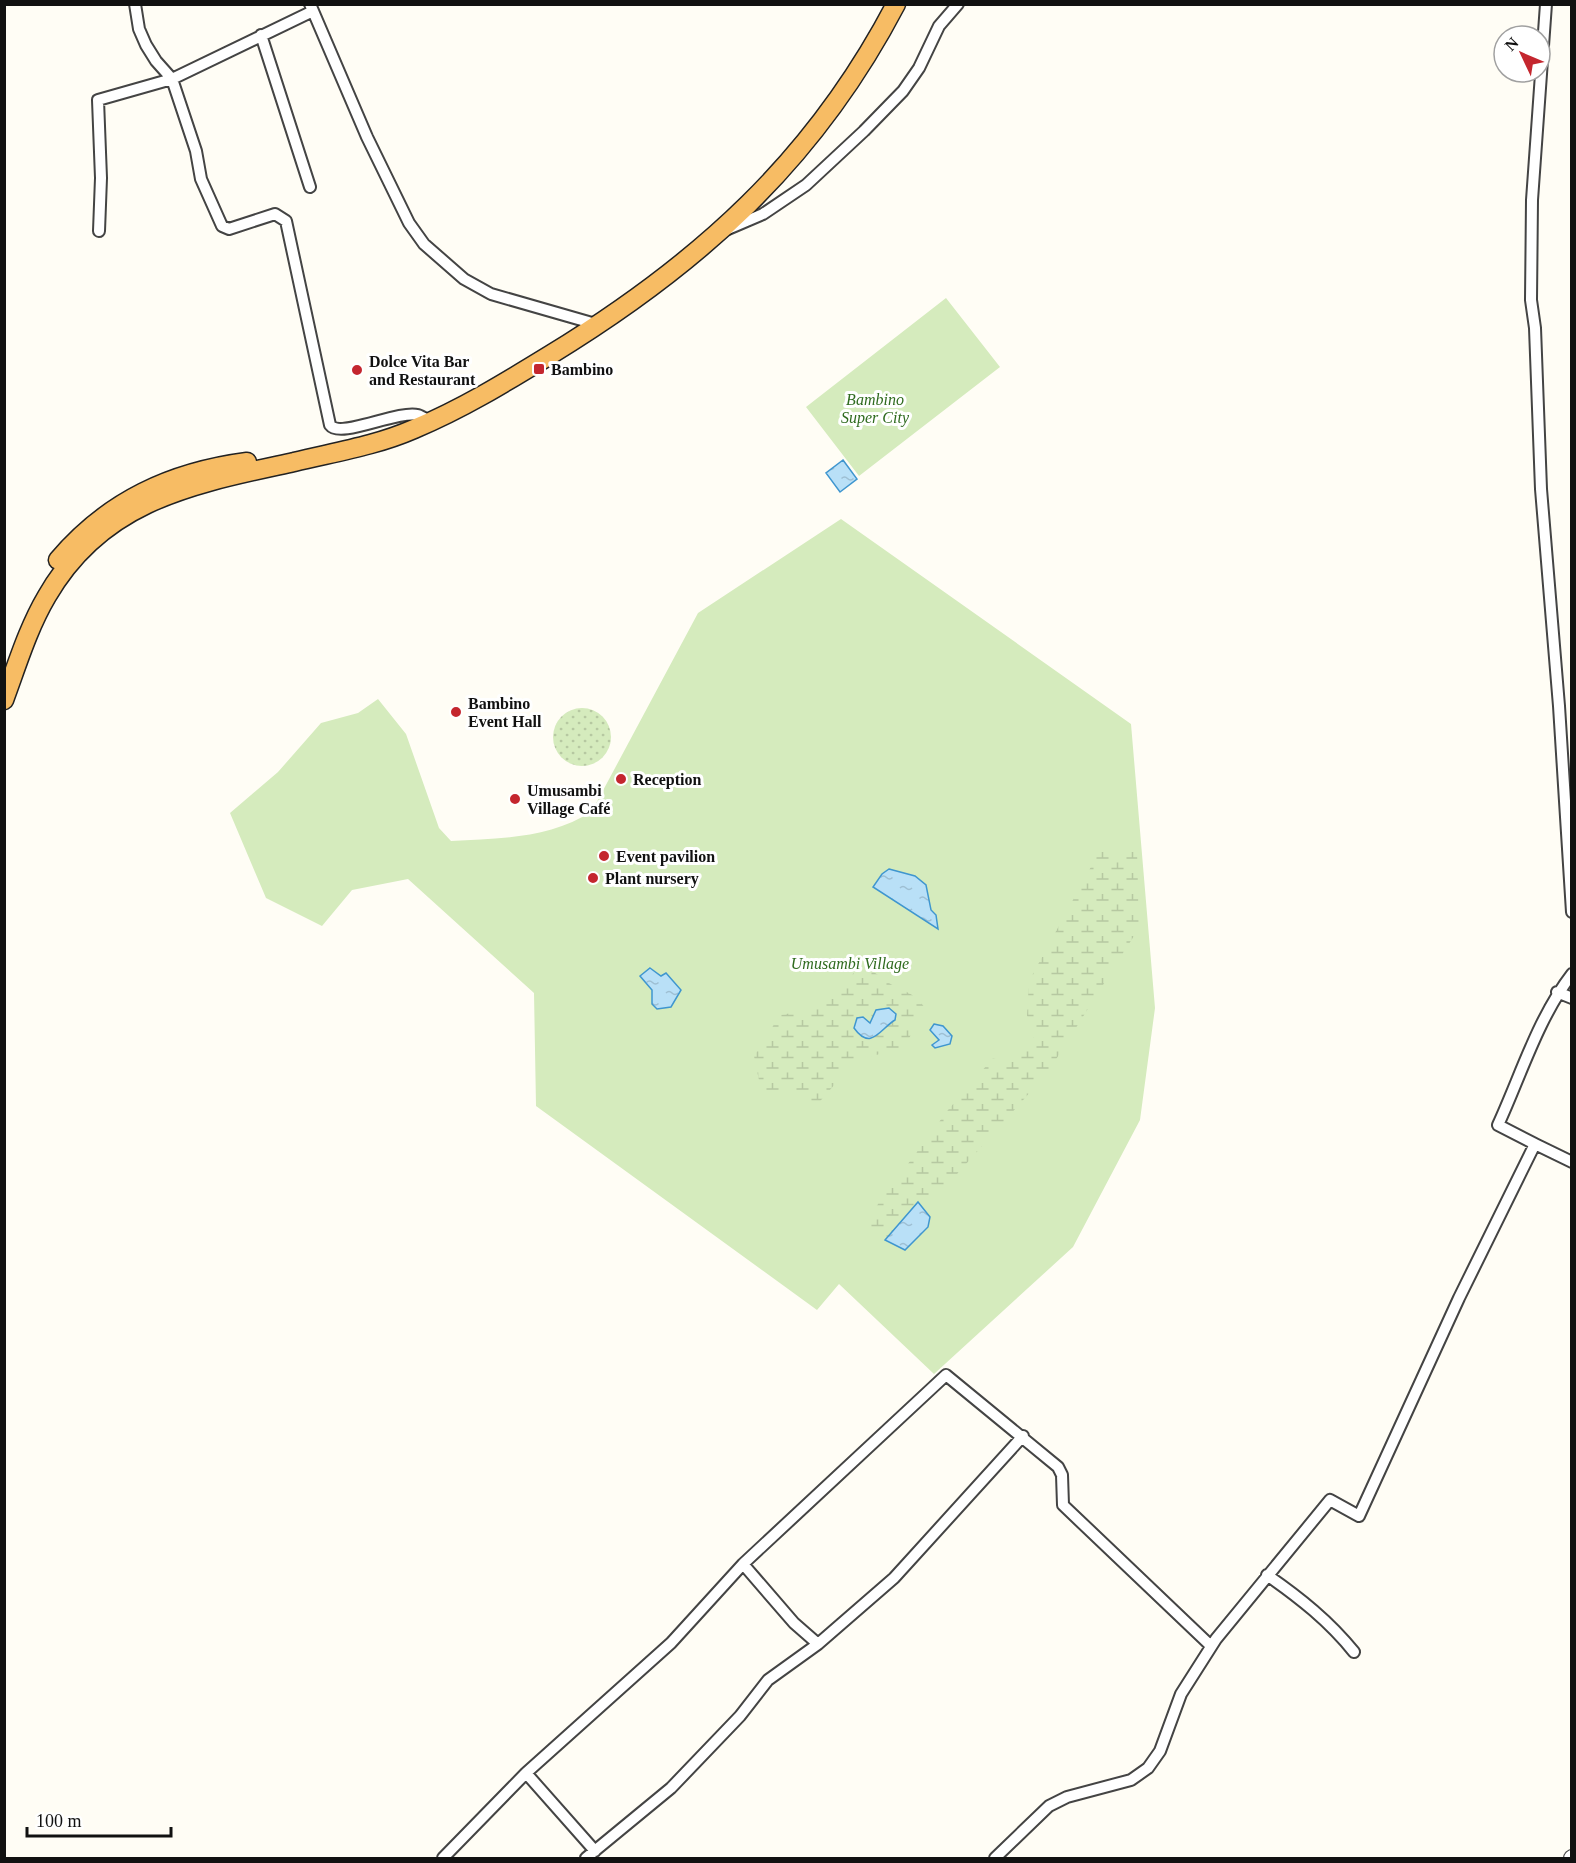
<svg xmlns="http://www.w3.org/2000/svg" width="1576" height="1863" font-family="'Times New Roman',serif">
<defs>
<pattern id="wetland-marsh" width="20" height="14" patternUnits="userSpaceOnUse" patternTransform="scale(1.5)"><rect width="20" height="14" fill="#d5ebbd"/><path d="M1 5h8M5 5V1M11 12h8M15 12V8" fill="none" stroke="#b6c8a1"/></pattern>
<pattern id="garden-dots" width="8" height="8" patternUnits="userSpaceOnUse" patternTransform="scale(1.5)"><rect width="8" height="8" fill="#d5ebbd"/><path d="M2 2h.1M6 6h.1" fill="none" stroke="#b6c8a1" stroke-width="1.8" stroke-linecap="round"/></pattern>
<pattern id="water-ripples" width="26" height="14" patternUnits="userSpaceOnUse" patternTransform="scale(1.5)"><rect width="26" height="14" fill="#b9e0f7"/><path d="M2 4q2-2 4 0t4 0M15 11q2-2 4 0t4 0" fill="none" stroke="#9ebfd3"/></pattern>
</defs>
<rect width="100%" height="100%" fill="#fffdf5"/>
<!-- grass -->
<path fill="#d5ebbd" d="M946,298L1000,367L859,476L806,407Z
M841,519L1131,724L1155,1008L1140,1120L1073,1247L934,1374L839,1284L817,1310L536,1106L534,993L408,879L352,890L322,926L266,898L230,813L278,772L321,723L358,713L378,699L406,734L439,828L451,841C500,838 550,839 592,811L698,613Z"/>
<!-- wetland -->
<path fill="url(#wetland-marsh)" d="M1137,850L1139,928L1048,1072L941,1192L918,1202L885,1240L861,1227L948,1110L993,1058L1007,1063L1039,1032L1027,1016L1029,981L1099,852Z
M859,965C874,971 877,974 889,983C905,993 913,991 925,1008L904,1048L856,1060L815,1107L802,1092L761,1090L754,1056L780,1015L810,1010L850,978Z"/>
<!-- garden -->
<path fill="url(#garden-dots)" d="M553 737a29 29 0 1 1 58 0a29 29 0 1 1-58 0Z"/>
<!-- water -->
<path fill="url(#water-ripples)" stroke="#3f96cf" stroke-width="1.5" d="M843,460L857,479L840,492L826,473Z
M889,869L915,876L926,885L931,910L936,915L938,929L873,887L882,874Z
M650,968L661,976L666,973L681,990L671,1007L657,1009L652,1004V990L640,976Z
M889,1008L896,1014L895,1020C881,1028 871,1052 854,1028L857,1018L863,1017L870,1023L876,1010Z
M934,1024L943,1026L952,1036L950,1044L935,1048L932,1045L939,1040L930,1030Z
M918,1202L930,1217L928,1227L905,1250L885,1240Z"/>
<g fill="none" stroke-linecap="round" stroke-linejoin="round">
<!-- minor casing -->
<g stroke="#444" stroke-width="14">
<path id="minor" d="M135,4L139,29L146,45L156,61L172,79L196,151L201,179L222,226L229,229L275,214L286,221L330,425C340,439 397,410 418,415C422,416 427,420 431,422
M310,4L367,137L409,223L424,244L464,279L491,294L599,325
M1546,4L1532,200L1531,300L1535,328L1541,489L1559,706L1572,912
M261,35L310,187
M728,229L763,214L806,185L864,131L903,91L919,68L939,26L958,4
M99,231L101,178L98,100L172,79L313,11
M1557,992L1572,998
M1535,1144L1572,1162
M743,1564L794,1623L818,1644
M1267,1575C1300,1598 1329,1621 1354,1652
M526,1773L595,1851
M443,1858L526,1773L671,1643L743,1564L946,1375L1058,1467L1062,1475L1063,1505L1211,1646
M586,1858L671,1788L740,1716L768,1680L818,1644L894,1578L1023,1436
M995,1858L1049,1806L1067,1797L1131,1780L1148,1768L1160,1751L1181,1694L1216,1639L1330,1500L1359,1516L1459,1298L1535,1144L1498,1125C1521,1075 1538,1018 1572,974"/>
</g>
<!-- tertiary casing -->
<g stroke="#444" stroke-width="16">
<path id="tertiary" d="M1571,1858L1572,1857"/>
</g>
<!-- trunk casing -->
<g stroke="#222" stroke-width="21">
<path id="trunk" d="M58,560C108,501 171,472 247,462
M4,700C17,665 28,628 47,596C103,499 194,484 294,462C335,452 375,446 414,429C462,409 506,382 550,355C699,264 814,161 896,4"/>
</g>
<!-- minor -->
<use href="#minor" stroke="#fff" stroke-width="10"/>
<!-- tertiary -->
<use href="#tertiary" stroke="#fff" stroke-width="14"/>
<!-- trunk -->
<use href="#trunk" stroke="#f7bc64" stroke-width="18"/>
</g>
<!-- markers -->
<g fill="#c4262e" stroke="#fff" stroke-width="2">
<rect x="533" y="363" width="12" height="12" rx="3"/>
<circle cx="357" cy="370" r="6"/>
<circle cx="456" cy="712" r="6"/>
<circle cx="621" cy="779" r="6"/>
<circle cx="515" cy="799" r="6"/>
<circle cx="604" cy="856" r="6"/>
<circle cx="593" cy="878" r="6"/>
</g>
<g text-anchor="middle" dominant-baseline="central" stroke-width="6" stroke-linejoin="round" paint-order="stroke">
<!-- poi labels -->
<g font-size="16" font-weight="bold" fill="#111" stroke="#fff" text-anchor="start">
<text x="369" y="361">Dolce Vita Bar<tspan x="369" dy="18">and Restaurant</tspan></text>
<text x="551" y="369">Bambino</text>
<text x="468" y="703">Bambino<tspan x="468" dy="18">Event Hall</tspan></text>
<text x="633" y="779">Reception</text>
<text x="527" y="790">Umusambi<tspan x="527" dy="18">Village Café</tspan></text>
<text x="616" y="856">Event pavilion</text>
<text x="605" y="878">Plant nursery</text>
</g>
<!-- park labels -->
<g font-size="16" font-style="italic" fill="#2f6b1f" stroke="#fff">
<text x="875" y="399">Bambino<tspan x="875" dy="18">Super City</tspan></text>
<text x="850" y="963">Umusambi Village</text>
</g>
</g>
<!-- border -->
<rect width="1576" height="1863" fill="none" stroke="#111111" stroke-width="12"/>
<!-- north arrow -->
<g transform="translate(1522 54) rotate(314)"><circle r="28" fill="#ffffff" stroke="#a0a0a0" stroke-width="1.5"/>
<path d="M0-4.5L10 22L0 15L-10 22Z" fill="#c4262e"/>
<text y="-9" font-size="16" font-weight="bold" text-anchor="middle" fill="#111111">N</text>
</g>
<!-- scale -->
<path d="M27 1827v9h144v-9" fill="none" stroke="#111111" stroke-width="3"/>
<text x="36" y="1827" font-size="18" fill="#111111" stroke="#ffffff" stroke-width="4.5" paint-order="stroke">100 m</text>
</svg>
